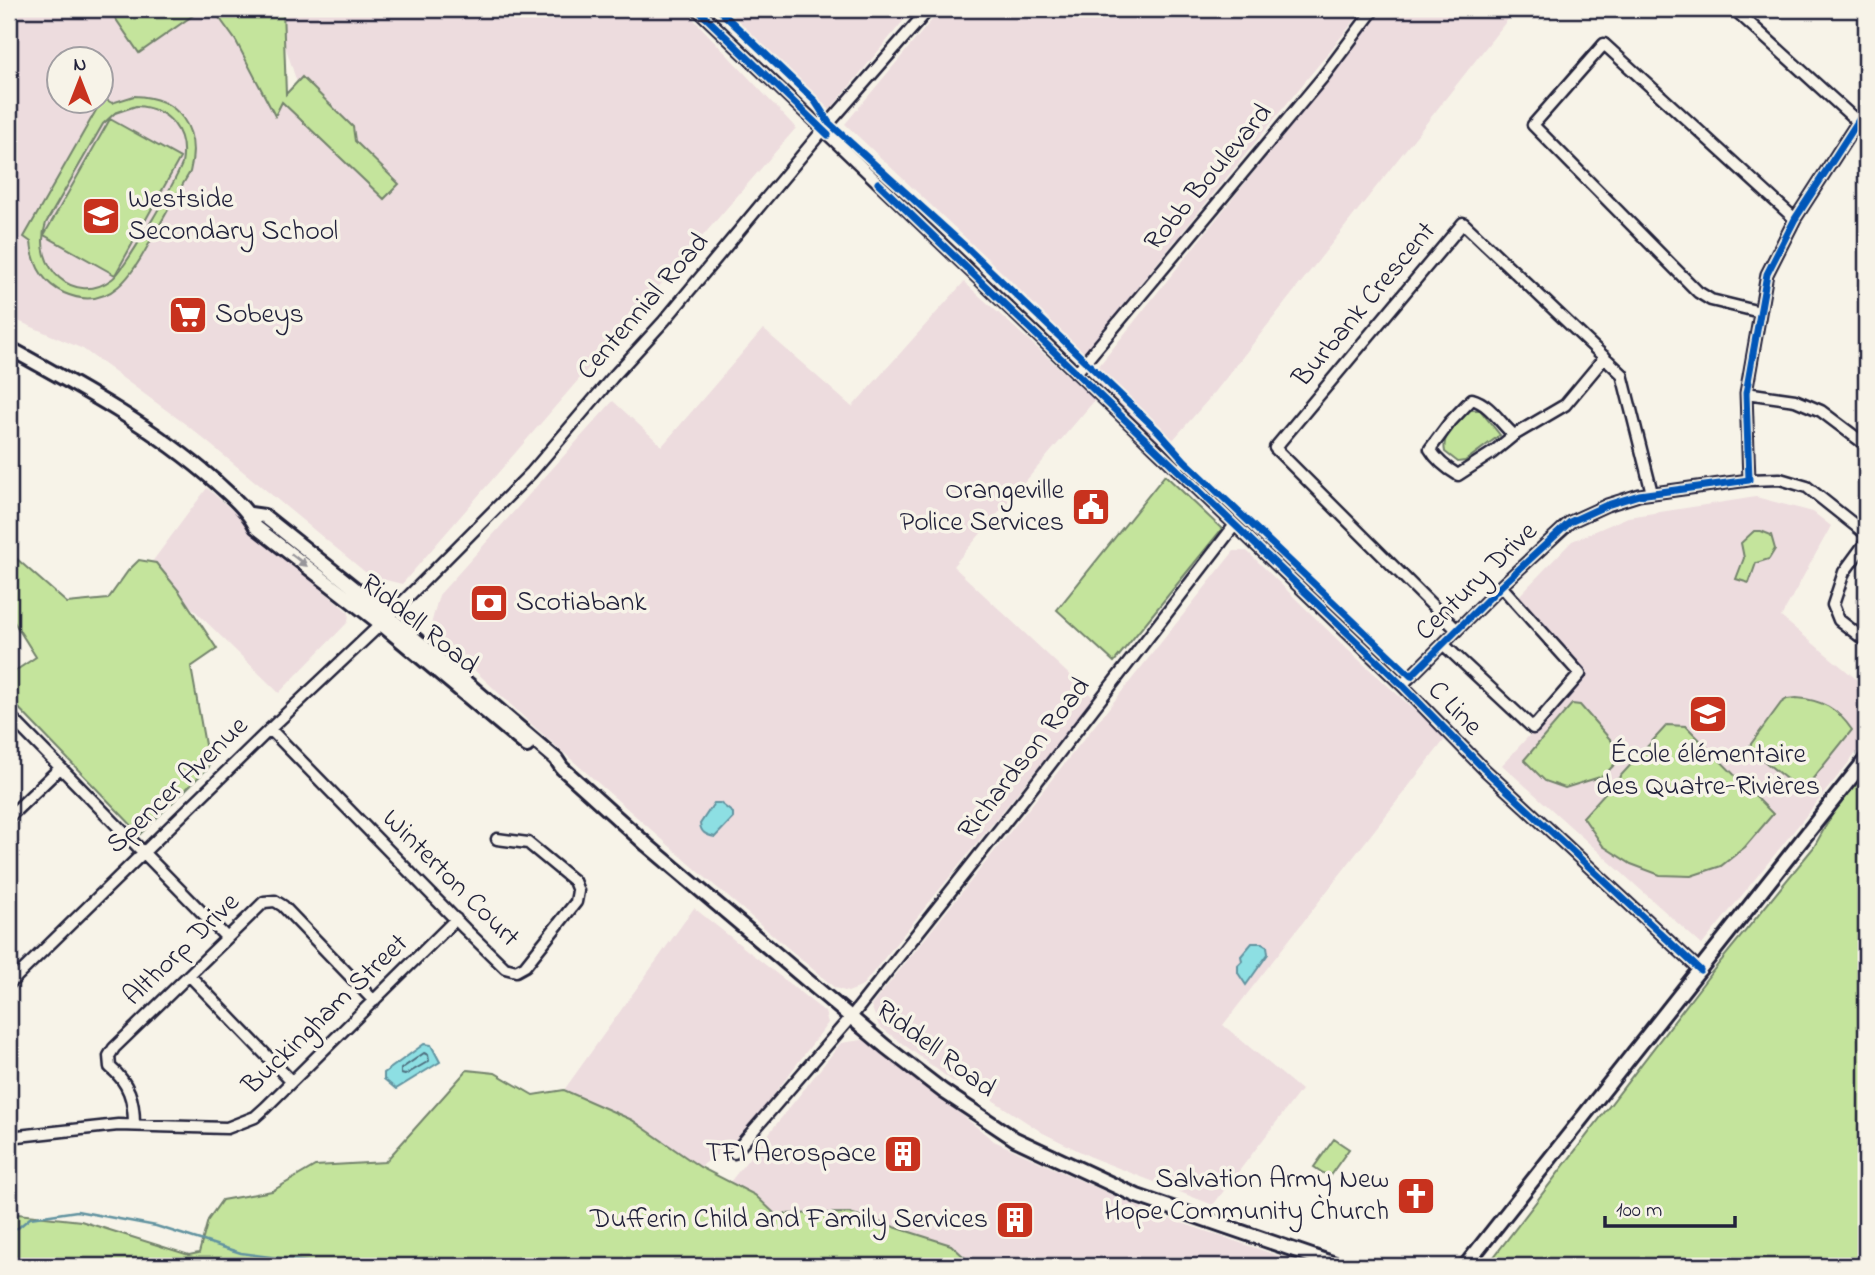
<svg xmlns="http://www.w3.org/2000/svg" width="1875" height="1275" font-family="'Indie Flower',sans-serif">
<rect width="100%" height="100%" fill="#f7f3e8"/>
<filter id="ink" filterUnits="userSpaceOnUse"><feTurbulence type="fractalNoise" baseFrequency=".0143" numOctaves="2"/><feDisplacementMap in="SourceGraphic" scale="14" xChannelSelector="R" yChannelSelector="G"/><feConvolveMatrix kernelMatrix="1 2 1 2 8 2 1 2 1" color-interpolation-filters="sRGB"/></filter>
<g filter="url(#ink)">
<!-- built -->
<path fill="#eddcde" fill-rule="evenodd" d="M9,9H213L281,101L297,83L285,45L283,9H684L796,128L402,584L370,576L188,426L83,349L9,317ZM60,60H102V102H60Z
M724,9H913L830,110Z
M941,9H1364L1083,354L1007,277L845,124Z
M1384,9H1516L1215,392L1165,449L1100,384L1097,375L1098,367Z
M964,282L1095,400L953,566L1094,698L861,987L848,992L835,988L707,879L530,723L430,628L439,595L613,401L662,446L763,329L852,407Z
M207,488L349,613L348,622L279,693L149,566Z
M1756,497L1813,512L1831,526L1781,617L1866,687V741L1702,945L1502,765L1587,673L1518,597L1572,541L1628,517Z
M1234,551H1247L1348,650L1446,738L1223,1025L1301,1090L1213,1205L1093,1158L1043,1133L965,1082L955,1083L879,1026L871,1006Z
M694,908L825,1012L828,1023L754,1121L725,1149L700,1167L564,1090Z
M868,1039L994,1141L1152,1213L1309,1266H974L951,1245L850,1213L775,1214L753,1194L730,1182L841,1043Z"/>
<!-- green -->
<path fill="#c4e49c" stroke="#73836c" stroke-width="2" fill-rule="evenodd" d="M109,9H202L139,53Z
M213,9H283L286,94L302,77L353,127L355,141L399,184L384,199L282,102L275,116L236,41Z
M134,96C179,97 201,129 190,172C178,192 167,212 155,233C136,267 114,315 64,293C43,283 33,264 31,242L24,237L103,98L112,103ZM136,106C169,108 188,131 182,164C175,182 125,270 112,279C75,307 31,267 46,223L103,124L115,113Z
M110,119L180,158L115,275L44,235Z
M1469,410H1480L1500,435L1465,461L1458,462L1445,452C1441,434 1458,422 1469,410Z
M1165,475L1222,529L1114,662L1057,610Z
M1754,531H1761L1771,535L1775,549L1769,559L1756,563L1749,583L1736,579L1744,558L1741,543Z
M9,552L67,603L108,599L128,571L139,560L156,563L179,591L217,649L191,667L209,767L140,834L9,698V675L36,657L9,614Z
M1796,698C1822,700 1837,708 1852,730L1807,786H1795L1748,748L1781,703L1787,699Z
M1572,704L1580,705L1624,755L1603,776L1565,788L1545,781L1524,760Z
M1667,725L1686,726L1773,814L1745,847L1721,866L1691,876L1660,875L1631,864L1603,846L1583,817Z
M1866,754V1266H1487L1711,973L1814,847Z
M467,1070L495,1073L533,1095L564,1090L632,1120L700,1167L755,1195L775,1214L850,1213L951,1245L974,1266H9V1213L81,1221L189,1255L199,1253L208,1220L222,1200L272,1191L315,1166L385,1162Z
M1334,1139L1349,1149L1329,1177L1314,1167Z"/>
<!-- water -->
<path fill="#8ddfe3" stroke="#6293a0" stroke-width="2" d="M714,803H720L733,813V818L715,837C706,835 701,833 700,824Z
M1252,943H1262L1267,946L1268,954L1246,985L1238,973V965L1242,961L1241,956Z
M424,1044L431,1045L440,1062L396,1089L384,1079V1073Z"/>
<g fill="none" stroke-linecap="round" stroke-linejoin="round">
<!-- shore -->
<path stroke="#4d6e7e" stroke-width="2" d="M424,1053L428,1055L429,1061L405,1075L401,1074V1069Z"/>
<!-- stream -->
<path stroke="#6293a0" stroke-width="2.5" d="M9,1229L18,1228L30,1218L77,1211L156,1226L241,1253L337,1266"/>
<!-- minor casing -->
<g stroke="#22223b" stroke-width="15">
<path id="minor" d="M697,9L1402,685L1484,769L1700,970
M1734,9L1858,122
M1760,312L1711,300L1698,292L1533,125L1604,44L1795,219
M1076,373L1323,77L1374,9
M1746,393L1795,400L1821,411L1866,445
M1514,435C1500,423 1490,404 1472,399L1450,422L1430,449C1437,461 1446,468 1458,475L1492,453L1514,435L1565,405L1605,357
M1749,480L1746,393L1767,274L1795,219L1866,109
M1866,542L1844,572L1833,605L1839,620L1866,641
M1457,630L1275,448L1463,223L1622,374L1652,493
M1443,644L1533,728L1580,674L1501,586
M1402,685L1501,586L1570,522L1607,505L1639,495L1749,480L1780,479L1807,487L1866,534
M9,715L226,937
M270,729L465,929L505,968L516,971L525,966L576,902L578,891L574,881L528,843L497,839
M9,817L59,769
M189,975L291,1081
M9,984L270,729L381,624L531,473L612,378L664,321L823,130L929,9
M134,1124C134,1100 129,1083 110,1067L109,1056L114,1048L264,902L275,901L283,906L374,1001
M9,1137L118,1125L227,1128L255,1117L265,1108L456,919
M734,1153L851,1017L1029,792L1234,526"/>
</g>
<!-- major casing -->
<g stroke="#22223b" stroke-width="18">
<path id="major" d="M9,348C82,388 155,428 217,483C232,497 247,509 256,527L381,624L527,746
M250,514L264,516L373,603L556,759L562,768L647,845L886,1047L943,1091L1015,1139L1137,1196L1341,1266
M1465,1266L1866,759"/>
</g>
<!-- minor -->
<use href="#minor" stroke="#f7f3e8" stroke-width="10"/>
<!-- major -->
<use href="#major" stroke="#f7f3e8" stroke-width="12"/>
<!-- cycleway casing -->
<g stroke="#f7f3e8" stroke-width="11">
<path id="cycleway" d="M697,9L828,135
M718,9L815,101L829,123L966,247L1158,431L1185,461L1411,676L1501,586L1570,522L1607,505L1639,495L1749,480L1746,393L1767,274L1795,219L1866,109
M878,183L1402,685L1484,769L1700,970"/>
</g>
<!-- cycleway -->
<use href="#cycleway" stroke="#0057b8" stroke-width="7"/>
</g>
<!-- one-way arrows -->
<defs><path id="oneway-solid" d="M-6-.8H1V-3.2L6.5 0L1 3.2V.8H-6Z" transform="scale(1.75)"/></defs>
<use fill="#97959a" href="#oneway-solid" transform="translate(299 560) rotate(38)"/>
</g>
<!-- icons -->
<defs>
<g id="school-square" transform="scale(2.0125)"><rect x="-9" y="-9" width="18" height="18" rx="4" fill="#c8321e" stroke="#f7f3e8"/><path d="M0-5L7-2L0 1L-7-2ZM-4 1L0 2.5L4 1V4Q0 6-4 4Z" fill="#fff"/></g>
<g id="supermarket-square" transform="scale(2.0125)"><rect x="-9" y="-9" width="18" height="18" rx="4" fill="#c8321e" stroke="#f7f3e8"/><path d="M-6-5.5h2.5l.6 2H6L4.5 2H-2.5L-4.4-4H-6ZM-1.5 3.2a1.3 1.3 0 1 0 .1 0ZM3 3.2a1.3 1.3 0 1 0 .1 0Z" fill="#fff"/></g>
<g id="civic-square" transform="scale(2.0125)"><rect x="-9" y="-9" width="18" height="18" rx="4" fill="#c8321e" stroke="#f7f3e8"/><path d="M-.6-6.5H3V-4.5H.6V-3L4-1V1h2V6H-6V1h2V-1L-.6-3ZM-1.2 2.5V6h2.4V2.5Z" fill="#fff"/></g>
<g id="bank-square" transform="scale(2.0125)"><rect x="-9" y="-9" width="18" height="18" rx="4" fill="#c8321e" stroke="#f7f3e8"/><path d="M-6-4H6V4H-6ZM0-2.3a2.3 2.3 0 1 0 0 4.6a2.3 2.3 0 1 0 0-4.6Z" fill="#fff"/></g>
<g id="building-square" transform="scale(2.0125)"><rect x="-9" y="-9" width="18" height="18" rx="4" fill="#c8321e" stroke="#f7f3e8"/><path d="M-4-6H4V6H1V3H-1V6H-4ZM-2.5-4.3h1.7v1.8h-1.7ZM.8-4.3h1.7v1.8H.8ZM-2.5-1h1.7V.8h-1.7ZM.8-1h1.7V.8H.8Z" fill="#fff"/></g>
<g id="church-square" transform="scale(2.0125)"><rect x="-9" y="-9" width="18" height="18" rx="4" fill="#c8321e" stroke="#f7f3e8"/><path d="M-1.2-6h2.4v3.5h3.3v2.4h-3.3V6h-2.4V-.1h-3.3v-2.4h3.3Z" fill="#fff"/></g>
</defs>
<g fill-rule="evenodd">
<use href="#school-square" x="101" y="216"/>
<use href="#supermarket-square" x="188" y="315"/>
<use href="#civic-square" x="1091" y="507"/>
<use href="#bank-square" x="489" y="603"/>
<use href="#school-square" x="1708" y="714"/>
<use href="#building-square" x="903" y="1154"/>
<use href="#church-square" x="1416" y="1196"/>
<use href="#building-square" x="1015" y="1220"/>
</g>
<g text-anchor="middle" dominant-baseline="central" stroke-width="7" stroke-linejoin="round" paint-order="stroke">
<!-- street labels -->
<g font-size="28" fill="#22223b" stroke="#f7f3e8">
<text transform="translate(1209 178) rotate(-50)">Robb Boulevard</text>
<text transform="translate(1365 305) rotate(-50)">Burbank Crescent</text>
<text transform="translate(644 307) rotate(-49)">Centennial Road</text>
<text transform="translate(1477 582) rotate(-44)">Century Drive</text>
<text transform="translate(419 625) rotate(39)">Riddell Road</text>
<text transform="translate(1454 709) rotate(46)">C Line</text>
<text transform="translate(1025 759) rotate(-52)">Richardson Road</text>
<text transform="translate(178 786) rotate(-44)">Spencer Avenue</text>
<text transform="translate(450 879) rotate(45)">Winterton Court</text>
<text transform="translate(182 950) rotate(-44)">Althorp Drive</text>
<text transform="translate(326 1015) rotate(-44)">Buckingham Street</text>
<text transform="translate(935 1050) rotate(37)">Riddell Road</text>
</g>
<!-- poi labels -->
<g font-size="28" fill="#22223b" stroke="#f7f3e8" text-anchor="end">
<text x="128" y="200" text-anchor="start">Westside<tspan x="128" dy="32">Secondary School</tspan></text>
<text x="215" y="315" text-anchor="start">Sobeys</text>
<text x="1064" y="491">Orangeville<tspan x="1064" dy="32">Police Services</tspan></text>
<text x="516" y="603" text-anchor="start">Scotiabank</text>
<text x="1708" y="755" text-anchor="middle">École élémentaire<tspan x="1708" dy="32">des Quatre-Rivières</tspan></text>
<text x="876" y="1154">TFI Aerospace</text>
<text x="1389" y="1180">Salvation Army New<tspan x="1389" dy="32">Hope Community Church</tspan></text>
<text x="988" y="1220">Dufferin Child and Family Services</text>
</g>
</g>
<!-- margin -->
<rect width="1875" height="1275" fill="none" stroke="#f7f3e8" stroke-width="35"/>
<rect x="18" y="18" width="1840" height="1240" fill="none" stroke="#22223b" stroke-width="2.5" filter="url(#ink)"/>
<!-- north arrow -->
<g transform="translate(80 80)"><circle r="33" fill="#f7f3e8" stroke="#a29fa3" stroke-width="2"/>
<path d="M0-5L12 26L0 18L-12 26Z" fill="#c8321e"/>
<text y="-10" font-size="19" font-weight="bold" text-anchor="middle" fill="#22223b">N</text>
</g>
<!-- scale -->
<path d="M1605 1216v10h130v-10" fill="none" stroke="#22223b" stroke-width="3.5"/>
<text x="1616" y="1216" font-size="21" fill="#22223b" stroke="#f7f3e8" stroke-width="5" paint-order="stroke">100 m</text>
</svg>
